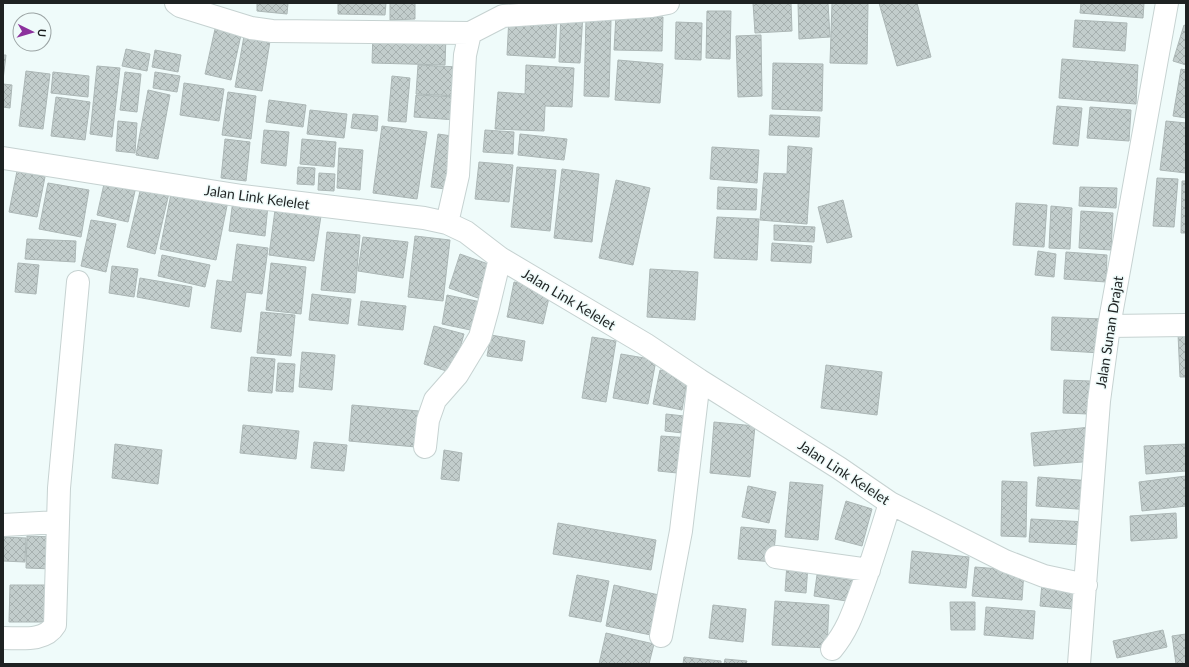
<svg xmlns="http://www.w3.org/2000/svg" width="1189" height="667" font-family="Lato,sans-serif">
<defs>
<pattern id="building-cross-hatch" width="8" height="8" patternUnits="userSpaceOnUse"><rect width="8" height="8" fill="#c2cdcc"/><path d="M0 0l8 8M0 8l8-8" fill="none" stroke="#a6b0af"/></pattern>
</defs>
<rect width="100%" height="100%" fill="#effbfa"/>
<!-- building -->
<path fill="url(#building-cross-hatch)" stroke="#acb7b6" d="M257,3H288L287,14L257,11Z
M338,3H386L385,15L338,14Z
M390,3H415V19L390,20Z
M753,3H791L792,31L755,33Z
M798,3H828L830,37L799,39Z
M832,3H868L867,64L830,63Z
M879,3H917L931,57L897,66Z
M1081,3H1144L1143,18L1080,13Z
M707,11H731L730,59L706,58Z
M561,12L583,13L580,63L559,62Z
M616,15L663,17L662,51L614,50Z
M509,17L557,19L555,58L507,55Z
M586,19L611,20L609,97L584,96Z
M1075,20L1127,23L1125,51L1073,47Z
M676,22L702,23L701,60L675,59Z
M1184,25L1186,26V65L1173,61Z
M215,29L241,35L231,80L205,74Z
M373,32L446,35L445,65L372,63Z
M761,35L762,96L738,97L736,36Z
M244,36L270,41L262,91L235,87Z
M126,49L150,54L147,71L122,66Z
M155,50L181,55L178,72L152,67Z
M3,55H6L3,80Z
M1062,59L1138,65L1136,104L1059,98Z
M618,60L663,64L660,103L615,100Z
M773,63L823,64L822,111L772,109Z
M418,65L459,67L458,96L416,94Z
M526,65L574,68L572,107L545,106L544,131L495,129L498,92L525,94Z
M97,66L120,68L112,137L90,134Z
M1181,69L1186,70V118L1173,116Z
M26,71L50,74L43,129L19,126Z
M53,72L89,76L88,97L51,93Z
M125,72L141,74L137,112L120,110Z
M155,72L180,76L177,92L153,88Z
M392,76L410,78L406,122L388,121Z
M184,83L224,89L219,121L180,115Z
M3,84L12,85L10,108L3,107Z
M148,90L170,95L158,159L136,155Z
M228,92L256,96L251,139L222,135Z
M416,95L458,97L456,120L414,117Z
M56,97L90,102L85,140L51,136Z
M269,100L306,105L303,127L266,122Z
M1057,106L1082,108L1078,146L1053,144Z
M1090,107L1131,110L1129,141L1087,138Z
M310,110L347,114L344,138L307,134Z
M353,114L378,116L377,131L351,128Z
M770,115L820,117L819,137L769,135Z
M118,121L137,123L135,153L116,151Z
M1166,121L1186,123V173L1160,170Z
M382,126L427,132L417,199L373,193Z
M264,130L289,132L286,166L261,163Z
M485,130L514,132L513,154L483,152Z
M438,134L459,137L452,190L431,187Z
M520,134L567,139L564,160L518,155Z
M225,139L250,142L246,181L221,178Z
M302,139L336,142L334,167L300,164Z
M788,146L812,148L807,224L760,220L764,173L787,174Z
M712,147L759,150L757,183L710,179Z
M339,148L363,150L360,190L337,188Z
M479,162L513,165L509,202L475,199Z
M298,167L315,168L314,185L297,184Z
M517,167L556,170L550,231L511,227Z
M562,169L599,174L592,242L554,238Z
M17,171L45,177L37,217L9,212Z
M319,173L335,174L334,191L318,190Z
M1157,178L1178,179L1174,227L1153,226Z
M616,180L650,188L633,265L599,258Z
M1182,181H1186V233H1181Z
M48,183L89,190L81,237L39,229Z
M104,184L135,191L128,222L97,215Z
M141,187L169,193L155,254L127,247Z
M718,187L757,189L756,210L717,209Z
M1080,187L1117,188L1116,208L1079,206Z
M172,189L228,201L216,260L160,249Z
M233,200L268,205L265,236L229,231Z
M843,200L852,237L827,243L818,207Z
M1016,203L1047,205L1044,247L1013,245Z
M1051,206L1072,208L1070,249L1049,248Z
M275,210L321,216L314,261L269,255Z
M1081,211L1113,213L1111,250L1079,248Z
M717,217L759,219L757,260L714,258Z
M91,220L116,224L106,272L81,266Z
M774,225L815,227L814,242L774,240Z
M327,232L360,235L355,293L321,290Z
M415,236L450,240L443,301L408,297Z
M363,237L408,242L403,278L358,271Z
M27,239L76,241L75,262L25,259Z
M772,243L812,246L811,263L771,261Z
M237,244L268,248L262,294L246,292L241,332L211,328L217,280L232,282Z
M1038,251L1056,254L1054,277L1035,275Z
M1066,252L1107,255L1106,282L1064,279Z
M460,254L491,265L481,299L449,288Z
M162,255L210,265L205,287L158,276Z
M18,263L39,265L36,294L15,292Z
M271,263L306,267L301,314L266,310Z
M112,266L138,269L134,297L109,293Z
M650,269L698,272L695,320L647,317Z
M140,278L192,287L189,307L137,297Z
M514,282L551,289L543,324L507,317Z
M312,294L351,299L348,324L309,320Z
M447,295L486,303L480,332L442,324Z
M361,301L406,306L403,330L358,325Z
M261,312L295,315L291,356L257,353Z
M1052,317L1103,319L1101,353L1051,350Z
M434,326L464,334L453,373L424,364Z
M1178,334H1186V377H1180Z
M491,335L525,341L522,361L487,356Z
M592,337L616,341L606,402L582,398Z
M302,352L335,355L332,390L299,387Z
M621,354L656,360L648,404L613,398Z
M251,357L275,359L272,393L248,391Z
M278,363L295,364L293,392L276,391Z
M826,365L882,372L877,415L821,408Z
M660,370L688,375L682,410L653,404Z
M1064,380L1090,381L1088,414L1063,413Z
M352,405L419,411L416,447L349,441Z
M666,414L693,417L691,434L665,431Z
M714,422L755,426L750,477L710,473Z
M243,425L299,431L296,459L240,453Z
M1091,427L1094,461L1034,466L1031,433Z
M661,436L690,438L687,474L658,471Z
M314,442L347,445L344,471L311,468Z
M115,444L162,450L158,484L112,478Z
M1186,444V471L1146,474L1144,446Z
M444,450L462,453L459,481L441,479Z
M1186,476V506L1142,511L1139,482Z
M1038,477L1093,481L1091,510L1036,506Z
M1002,481L1027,482L1026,537L1001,536Z
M790,482L823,485L818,540L785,537Z
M748,486L776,492L769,523L742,517Z
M846,501L872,509L862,546L835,539Z
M1176,513L1177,538L1131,541L1130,516Z
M1031,519L1087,522L1085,545L1029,542Z
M558,523L656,540L651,570L553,554Z
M741,527L776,530L773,562L738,559Z
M27,536L55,537L54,569L26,568Z
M3,537L26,538L25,562L3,561Z
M912,551L969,557L966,588L909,583Z
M787,564L808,565L806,593L785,591Z
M975,567L1024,571L1022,600L972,596Z
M577,575L609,581L601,622L569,616Z
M817,575L856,581L853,602L814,596Z
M1042,583L1075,585L1073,609L1040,606Z
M10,585H51L50,622H9Z
M614,585L659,595L651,635L606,626Z
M775,601L829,605L827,648L772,645Z
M950,602H975V630H951Z
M713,605L746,609L743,642L709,638Z
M986,607L1035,611L1033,639L984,635Z
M1163,630L1167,647L1117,658L1113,641Z
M606,633L654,644L649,664H599Z
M1186,634V664H1176L1172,636Z
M684,657L721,661V664H683Z
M725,659L747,661L746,664H724Z"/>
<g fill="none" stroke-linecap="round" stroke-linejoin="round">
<!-- minor casing -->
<g stroke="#c6d2d1" stroke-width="24">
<path id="minor" d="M176,3L180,6L251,28L272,31L470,33
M3,158L242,196L424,218L447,223L466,232L500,258L645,344L699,380L839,468L890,503L1005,561L1044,576L1086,585
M447,223L458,175L465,55L470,33L503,16L652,6L668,3
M1109,326L1186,325
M425,447L428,420L435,400L457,375L480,337L488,308L500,258
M3,525L58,522
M776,557L869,570
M661,636L681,531L699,380
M3,638C21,638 45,642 55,625L59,488L78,282
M832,649C847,631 853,613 861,591C872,562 881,532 890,503
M1079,664L1099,401L1109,326L1167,3"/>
</g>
<!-- minor -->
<use href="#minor" stroke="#fff" stroke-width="22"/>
</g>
<g text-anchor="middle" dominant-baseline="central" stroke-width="3" stroke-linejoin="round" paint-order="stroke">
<!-- street labels -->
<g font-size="14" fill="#1e2222" stroke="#effbfa">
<text transform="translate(257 197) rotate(8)">Jalan Link Kelelet</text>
<text transform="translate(569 299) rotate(31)">Jalan Link Kelelet</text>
<text transform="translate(1109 332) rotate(-81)">Jalan Sunan Drajat</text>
<text transform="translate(844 472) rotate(33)">Jalan Link Kelelet</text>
</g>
</g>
<!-- border -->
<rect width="1189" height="667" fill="none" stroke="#1e2222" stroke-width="8"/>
<!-- north arrow -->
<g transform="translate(32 32) rotate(95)"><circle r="19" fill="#effbfa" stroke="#9ba4a4"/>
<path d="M0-3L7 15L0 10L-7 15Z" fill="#8c319d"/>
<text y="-6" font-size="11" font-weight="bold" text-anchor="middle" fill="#1e2222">U</text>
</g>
</svg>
